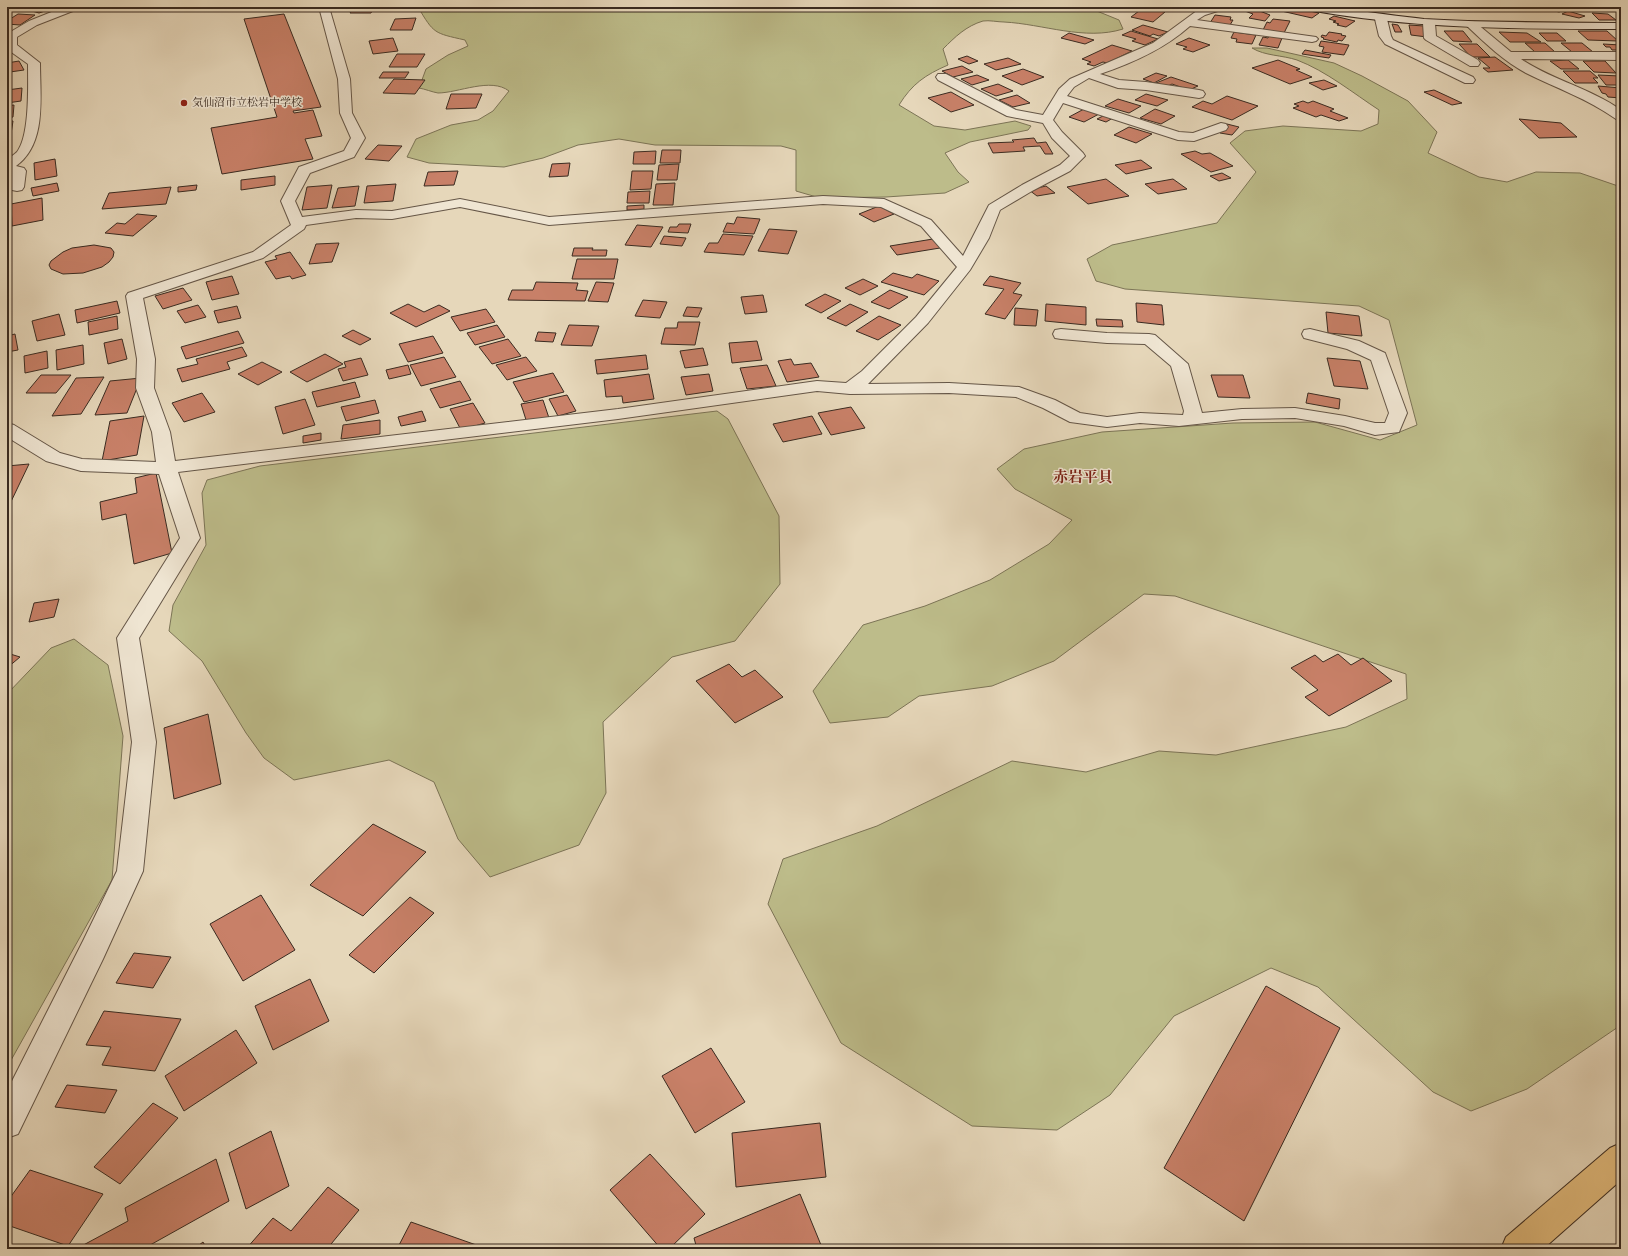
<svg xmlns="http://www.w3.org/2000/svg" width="1628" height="1256" font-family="'Libre Bodoni','Noto Serif JP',serif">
<rect width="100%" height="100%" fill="#e6d7ba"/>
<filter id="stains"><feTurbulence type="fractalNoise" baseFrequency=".005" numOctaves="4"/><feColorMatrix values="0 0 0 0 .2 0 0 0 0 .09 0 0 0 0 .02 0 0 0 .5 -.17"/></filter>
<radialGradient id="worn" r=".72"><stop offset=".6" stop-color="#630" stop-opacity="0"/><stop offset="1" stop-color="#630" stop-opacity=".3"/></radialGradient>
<!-- green -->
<path fill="#bdbc8a" stroke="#7c7456" d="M418,7H1087L1119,20L1123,29C1085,41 1043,24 1004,22C998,22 989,20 983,21C966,26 955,37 943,49L948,65C925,75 912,84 899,105L934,126L965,130L1015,121L1031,126L1028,130L970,142L945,153L958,172L969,182L945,193L886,197L820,198L796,191V150L781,146L655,145L619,139L578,145L543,158L504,167L429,163L407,157L416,139L451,125L478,120L493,111L509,91C491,77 458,93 438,93C432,92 425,89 419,88L426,69L448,55L468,46L465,40C434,33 434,34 418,7Z
M1252,48H1267L1334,63L1362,76L1408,101L1437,132L1428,153L1479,177L1507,182L1536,172L1580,173L1621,187V1025L1527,1089L1471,1111L1433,1092L1318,987L1271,968L1174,1016L1110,1095L1057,1130L972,1126L841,1043L768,904L783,859L877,826L1012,761L1086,772L1159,751L1216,755L1346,727L1407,699L1406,674L1175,596L1144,594L1054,661L992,686L919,696L888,717L830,723L813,691L863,625L925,606L990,580L1049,544L1072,520L1015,489L997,469L1024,449L1102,432L1233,423L1315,422L1380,440L1417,425L1389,320L1359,306L1125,289L1096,281L1087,259L1112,245L1217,223L1256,172L1230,143L1245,131L1283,126L1361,131L1378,124L1379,110C1353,93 1326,71 1297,60C1282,55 1265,56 1252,48Z
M717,411L728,419L779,516L780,584L735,641L672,657L603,722L606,793L579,845L490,877L458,839L434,782L389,760L294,780L264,758L246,733L202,661L169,631L173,605L206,545L202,493L207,480L260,466Z
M74,639L108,665L123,736L112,880L10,1062H7V694L51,648Z"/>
<!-- building -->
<path fill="#c88068" stroke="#3a2b21" d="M32,7H57L39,13L25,9Z
M354,7H374L371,13H350Z
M1282,7H1291L1319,13L1312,18L1277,10Z
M1551,7H1555L1565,10L1559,12L1547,9Z
M1143,8L1165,12L1153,22L1131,17Z
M1252,8L1270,15L1265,21L1249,18L1253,14L1242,10Z
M1568,11L1585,16L1579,18L1562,14Z
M1592,13L1608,14L1616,20H1599Z
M18,14L35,15L20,25L7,24V21Z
M284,14L321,107L293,111L294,113L313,110L322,136L305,139L313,159L222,174L211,128L277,117L244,19Z
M1215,15L1231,17L1230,20H1233L1230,25L1210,23Z
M1334,16L1355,21L1346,27L1337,25L1339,24L1333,22L1336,21L1329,19Z
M416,18L412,30H390L395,19Z
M1273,19L1290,21L1284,33L1263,30L1267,22L1270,23Z
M1392,24L1398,25L1402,32H1395Z
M1143,25L1168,32L1159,36L1153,34L1150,36L1132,30Z
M1409,25L1424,26L1427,37L1411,35Z
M1131,31L1158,39L1145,45L1132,41L1136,39L1122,35Z
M1444,31H1463L1472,42L1453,41Z
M1578,31H1607L1618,41L1588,40Z
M1234,32L1256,35L1252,44L1236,42L1237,39L1231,38Z
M1329,32L1342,34L1341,35L1346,36L1342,41L1338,40L1337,42L1323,39L1324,38L1321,37L1322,35L1326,36Z
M1499,32L1527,33L1541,42H1510Z
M1069,33L1094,40L1085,44L1061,38Z
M1539,33H1557L1566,41H1547Z
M1269,36L1282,38L1278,48L1259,45L1263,37L1268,38Z
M393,38L398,51L373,54L369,41Z
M1189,38L1210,45L1193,52L1183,49L1187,47L1176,44Z
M1321,41L1349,45L1344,55L1322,52L1324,47L1319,46Z
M1525,43H1545L1555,52H1535Z
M1561,43H1582L1593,52H1572Z
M1459,44H1477L1490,57H1471Z
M1603,44L1621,45V50H1612L1610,47H1606Z
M1112,45L1132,51L1107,63L1103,62L1094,66L1087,64L1091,62L1082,59Z
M1305,50L1331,55L1329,58L1302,54Z
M397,54H425L417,67H389Z
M967,56L978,61L969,64L958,59Z
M1495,57L1513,70L1488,72L1483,68H1490L1478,58Z
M1008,58L1021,64L996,70L984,64Z
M1278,60L1300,69L1296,70L1312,77L1290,84L1252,68Z
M1568,60L1579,69H1561L1550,61Z
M19,61L24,70L10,72L9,69H7V63Z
M1583,61H1605L1616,73L1594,72Z
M962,66L973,72L953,77L942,71Z
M1023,69L1044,77L1022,85L1002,76Z
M1563,71H1590L1598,78H1593L1598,83H1575Z
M383,72H409L405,78H379Z
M1156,73L1167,76L1154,83L1143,79Z
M977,75L989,80L972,85L961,79Z
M1598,75L1620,76L1621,85H1606Z
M1171,77L1198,86L1189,90L1172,84L1166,87L1156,83Z
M394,79L425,80L415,94L383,93Z
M1324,80L1337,86L1323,90L1309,83Z
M998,84L1013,91L996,96L981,89Z
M1598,86L1621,88V95H1619L1621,98L1608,97L1606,94L1602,93Z
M22,88L21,101L7,103V90Z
M1434,90L1462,103L1452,105L1424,92Z
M951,92L974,105L951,112L928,98Z
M451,94H482L476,108L446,109Z
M1146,94L1168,100L1157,106L1135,100Z
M1017,95L1030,103L1013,107L999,100Z
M1227,96L1258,106L1232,120L1192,107L1203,101L1212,104Z
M1118,99L1141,106L1129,113L1105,106Z
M1303,101L1308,103L1313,101L1334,109L1330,111L1348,118L1339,121L1321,115L1316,117L1293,108L1299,106L1294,104Z
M14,105L13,117L7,118V106Z
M1084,109L1099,114L1084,122L1069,117Z
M1155,109L1175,116L1161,124L1140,118Z
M1105,115L1113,118L1106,122L1097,119Z
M1519,119L1561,123L1577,137L1539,138Z
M7,121H13L11,134L7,135Z
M1227,124L1239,127L1232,135L1220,133Z
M1129,127L1152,134L1136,143L1114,135Z
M1034,138L1037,143L1046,142L1053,154H1045L1040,146L1023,147L1025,151L993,153L988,143L1014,142L1012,140Z
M378,145L402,146L389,161L365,159Z
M662,150H681L680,163H660Z
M656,151L655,164H633L634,152Z
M1195,151L1202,154L1210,153L1233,166L1211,172L1181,154Z
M55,159L57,176L35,180L34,163Z
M1141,160L1152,168L1126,174L1115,165Z
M570,163L568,176L549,177L552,164Z
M679,164L677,180H657L659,165Z
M458,171L454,185L424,186L428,172Z
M632,171H653L651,189L630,190Z
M1222,173L1231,178L1219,181L1210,176Z
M275,176V185L241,190V180Z
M1106,179L1129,196L1088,204L1067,187Z
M1173,179L1187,189L1158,194L1145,184Z
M57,183L59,191L33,196L31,188Z
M675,183L673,205H653L656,184Z
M396,184L393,201L364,203L367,186Z
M197,185L196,190L178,192V187Z
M332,185L327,208L302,210L307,187Z
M359,186L355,206L332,208L338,188Z
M1046,186L1055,193L1037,196L1029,190Z
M171,187L166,204L102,209L109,193Z
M650,191L649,203H627L628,192Z
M42,198L43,220L12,226L11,204Z
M644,205V209L627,210V206Z
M879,206L894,214L874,222L859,214Z
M137,214L157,216L133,236L105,233L117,223L125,224Z
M737,217L760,219L754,234L723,232L727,223L734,224Z
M679,224H691L688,233L668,232L670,227H677Z
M637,225L663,227L651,247L625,245Z
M769,229L797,231L788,254L758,251Z
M723,234L753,236L744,255L704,252L709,243H718Z
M664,236L686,238L682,246L660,244Z
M933,239L940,248L897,255L890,246Z
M339,243L332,262L309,264L316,244Z
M94,245L111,248L114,252L113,257L109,262L102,267L83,273L63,274L51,269L49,265L51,261L63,252L72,248Z
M574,248H593L592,250H607L606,256H572Z
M290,252L306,275L292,279L290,276L276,279L265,262L277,259L275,256Z
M577,259H618L614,279H572Z
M893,273L912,278L917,274L939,281L924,295L881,282Z
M232,276L239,294L212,300L206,282Z
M990,276L1021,283L1013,293L1022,295L1005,319L985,314L1004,289L983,285Z
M863,279L878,286L860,295L845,288Z
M536,282L578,283L576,290L588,291L585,301L508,300L512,290H533Z
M596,282L614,283L608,302L588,301Z
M183,288L192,300L163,309L155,296Z
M890,290L908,297L889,309L871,302Z
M825,294L841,301L821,313L805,305Z
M763,295L767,312L745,314L741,297Z
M643,300L667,302L660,318L635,316Z
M117,301L120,313L77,323L75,310Z
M1136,303L1162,305L1164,325L1137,322Z
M408,304L424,312L439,305L450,311L416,327L390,313Z
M850,304L868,312L846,326L827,318Z
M1046,304L1086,307V325L1045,321Z
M198,305L206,317L185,323L177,311Z
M237,306L241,318L218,323L214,311Z
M687,307L702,308L698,317L683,316Z
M1015,308L1038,310L1036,326L1014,325Z
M486,309L495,322L460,331L451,317Z
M1326,312L1359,316L1362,336L1328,333Z
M59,314L65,335L37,341L32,321Z
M117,316L118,329L89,335L88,322Z
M879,316L901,325L878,340L856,331Z
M1096,319L1122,320L1123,327L1097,326Z
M678,322H700L695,345L661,344L665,328H677Z
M497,325L505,337L475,345L467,333Z
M569,325L599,326L592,346L561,345Z
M353,330L371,339L360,345L342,336Z
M238,331L244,343L186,359L181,347Z
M538,332L556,333L553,342L535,341Z
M15,334L18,350L7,352V336Z
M433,336L443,353L408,362L399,344Z
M122,339L127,359L108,364L104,343Z
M508,339L521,356L492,364L479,347Z
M757,341L762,360L732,363L729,343Z
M83,345L84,364L57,370L56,350Z
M242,347L247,356L227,362L230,369L182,382L177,369L198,364L196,359Z
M703,348L708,365L685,368L680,351Z
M47,351L48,368L25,373L24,356Z
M325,354L343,364L307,382L290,372Z
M646,355L648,369L597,374L595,360Z
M444,357L456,377L421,386L410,365Z
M526,357L537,371L507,380L496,365Z
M361,358L368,375L343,381L338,369L346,367L344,362Z
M1327,358L1360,361L1368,389L1334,386Z
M791,359L794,365L811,363L819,377L787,382L778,361Z
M262,362L282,372L258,385L238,374Z
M408,365L411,374L389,379L386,370Z
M767,365L776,386L747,389L740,368Z
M553,373L564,392L524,402L513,382Z
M649,374L654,399L623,403L622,396L606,397L604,380Z
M709,374L713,391L686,395L681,377Z
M41,375H71L56,393H26Z
M1211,375H1243L1250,398L1218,397Z
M104,377L81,414L52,416L76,378Z
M141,378L127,413L95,415L110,381Z
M460,381L471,400L440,408L430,389Z
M355,382L360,397L317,407L312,392Z
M202,393L215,412L184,422L172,403Z
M1308,393L1340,399L1339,409L1306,403Z
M567,395L576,411L558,416L549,399Z
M305,399L315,425L283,434L275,407Z
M375,400L379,413L346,421L341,407Z
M543,400L549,418L527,423L521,404Z
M473,403L485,423L461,430L450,409Z
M851,407L865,428L831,435L818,413Z
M422,411L426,421L401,426L398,417Z
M144,416L137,455L102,461L110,421Z
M812,416L822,434L783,442L773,424Z
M380,420V434L341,439L343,425Z
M321,433V440L303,443V436Z
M29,464L7,510V466Z
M156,473L172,553L134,564L126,514L102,520L100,502L137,493L135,478Z
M59,599L54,617L29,622L34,603Z
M7,653L20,657L7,668Z
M1338,654L1351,665L1363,658L1392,681L1329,716L1305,697L1318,690L1291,668L1315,655L1323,662Z
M729,664L742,677L755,670L783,697L735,723L696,681Z
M208,714L221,784L174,799L164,728Z
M373,824L426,852L363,916L310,885Z
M261,895L295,950L243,981L210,924Z
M410,897L434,913L374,973L349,955Z
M134,953L171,957L153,988L116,983Z
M310,979L329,1021L273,1050L255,1006Z
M1266,986L1340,1028L1244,1221L1164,1168Z
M104,1011L181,1019L155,1071L102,1065L111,1047L86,1045Z
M236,1030L257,1063L184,1111L165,1076Z
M711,1048L745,1102L695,1133L662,1076Z
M67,1085L117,1090L105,1113L55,1107Z
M153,1103L178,1118L120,1184L94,1167Z
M820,1123L826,1177L736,1187L732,1133Z
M271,1131L289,1186L246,1209L229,1153Z
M650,1154L705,1214L669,1249H661L610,1190Z
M216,1159L229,1201L143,1249H76L128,1221L125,1208Z
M30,1170L103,1194L68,1246L7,1225V1202Z
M328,1187L359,1210L327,1249H246L273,1218L291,1231Z
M800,1194L821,1245L812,1249H697L694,1238Z
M411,1222L482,1247V1249H397Z
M203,1242L207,1249H194Z"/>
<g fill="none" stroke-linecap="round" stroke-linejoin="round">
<!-- street casing -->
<g stroke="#655647" stroke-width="2">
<path id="street" d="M64,7H79L78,9L37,25L17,37V45L40,63C40,97 47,144 16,166L24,168L26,171L24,187L22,190L17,191L12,190L10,187L12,173L7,172V160C10,157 14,155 17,152C30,135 28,86 28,64L7,49V34L29,21Z
M319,7H329L350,79L352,113L365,138L354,157L310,173L295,201L302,217L356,210L392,211L460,199L549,217L823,196L884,199L931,220L963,256L989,205L1022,185L1060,165L1070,156L1052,138L1043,123L1007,116L938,80L936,77L938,74H946L1016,110L1043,115L1059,89L1070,79L1153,43L1198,10L1206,7H1225L1224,9L1205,15L1197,20L1316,37L1318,39L1316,41L1312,42L1190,26C1164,49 1133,63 1100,74L1119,80L1146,82L1199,90L1203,91L1205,94L1203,97L1199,98L1146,90L1118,88L1089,78L1074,87L1067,96L1179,132L1193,133L1221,123L1226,124L1228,127L1226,130L1194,141L1178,140L1063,103L1053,120L1062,132L1083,153L1085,156L1070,171L1032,191L1000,210L989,238L970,270L928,323L868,384L949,383L1019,387L1055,400L1080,413L1107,417L1140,413L1183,415L1184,411L1171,366L1145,344L1107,343L1061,339L1055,338L1053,334L1055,330L1061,329L1107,333L1149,334L1155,335L1188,364L1202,413L1242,409L1295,408L1345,416L1375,423H1385L1389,413L1371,360L1347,349L1304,338L1302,334L1304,330L1310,329L1359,341L1385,353L1407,413L1399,432L1375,435L1344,426L1295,418L1242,419L1179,426L1140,423L1107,427L1070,422L1043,408L1016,397L949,393L850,394L817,391L618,419L178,472L200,538L139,638L156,742L143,871L103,959L18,1134L7,1138V1091L83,941L117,871L132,742L117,638L180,538L159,474L81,471L46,461L7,437V423L14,425L60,453L82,459L156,462L152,432L136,388L137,359L126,296L128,293L253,252L291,225L281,201L299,167L344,151L351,138L340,113L338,79ZM823,204L881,207L921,226L957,267L916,317L862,371L846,383L817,381L618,409L175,461L170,432L154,388L155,359L143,298L263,258L304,229L306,225L356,218L392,219L460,207L549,225Z
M1381,16L1387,19L1391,36L1393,40L1473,77L1475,80L1473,83H1465L1385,44L1379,36L1375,19Z
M1429,20L1435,23L1436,36L1478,60L1480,63L1478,66H1470L1426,40L1424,38L1423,23Z
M1472,22L1476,23L1511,52H1621V60L1521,59C1552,80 1590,88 1621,110V120L1616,119C1588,99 1556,88 1526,73C1504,61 1486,44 1468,27L1466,25L1468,23Z"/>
</g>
<!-- secondary casing -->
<g stroke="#3a2b21" stroke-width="2">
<path id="secondary" d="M1304,7C1344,7 1384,15 1424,19C1489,23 1555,22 1621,23V29C1516,29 1413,29 1309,10Z"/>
</g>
<!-- highway casing -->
<g stroke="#3a2b21" stroke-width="2">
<path id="highway" d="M1621,1143V1180L1543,1249H1501L1506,1237L1610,1148Z"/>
</g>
<!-- street -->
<use href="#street" fill="#efe5d2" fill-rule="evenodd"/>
<!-- secondary -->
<use href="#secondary" fill="#efe5d2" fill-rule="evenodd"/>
<!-- highway -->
<use href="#highway" fill="#e3bc7d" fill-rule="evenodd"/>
</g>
<!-- markers -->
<circle fill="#8f2418" stroke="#efe5d2" stroke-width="1.5" cx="184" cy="103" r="4"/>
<g text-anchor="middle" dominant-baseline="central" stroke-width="3" stroke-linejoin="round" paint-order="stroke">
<!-- far-poi labels -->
<g font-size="11" fill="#3a2b21" stroke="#efe5d2" text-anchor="start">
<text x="192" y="103">気仙沼市立松岩中学校</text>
</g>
<!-- quarter labels -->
<g font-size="15" font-weight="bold" fill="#7a1f14" stroke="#efe5d2">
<text x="1083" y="477">赤岩平貝</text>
</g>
</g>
<!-- margin -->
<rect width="1628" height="1256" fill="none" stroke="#e6d7ba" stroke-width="24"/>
<rect x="8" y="8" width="1612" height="1240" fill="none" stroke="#3a2b21" stroke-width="2"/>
<rect x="12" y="12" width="1604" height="1232" fill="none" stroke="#3a2b21"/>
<rect width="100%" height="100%" filter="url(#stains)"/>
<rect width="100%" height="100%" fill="url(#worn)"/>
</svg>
